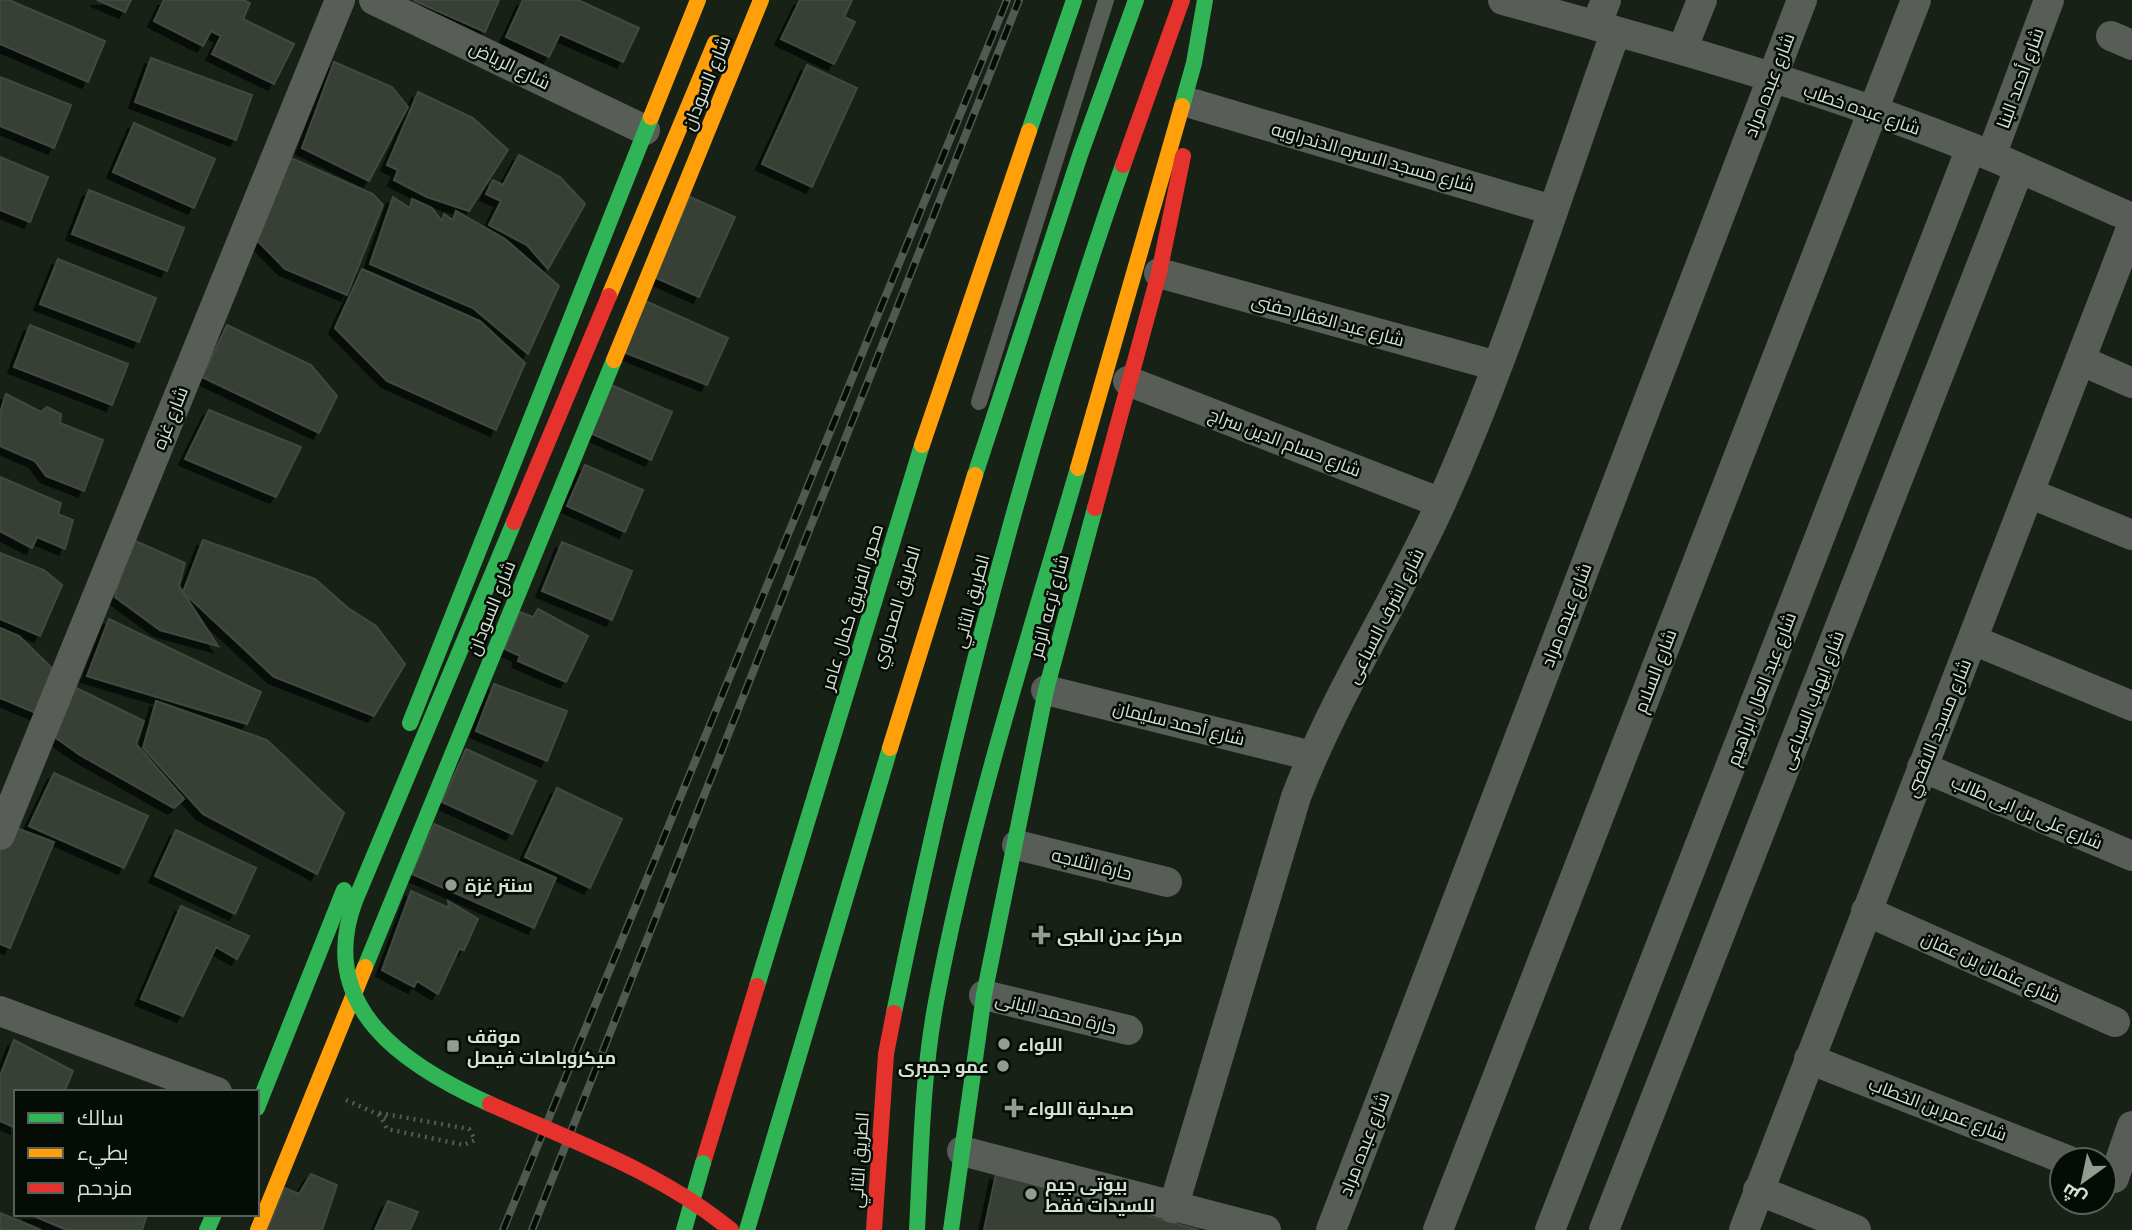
<svg xmlns="http://www.w3.org/2000/svg" width="2132" height="1230" font-family="'Archivo Narrow',Cairo,sans-serif">
<defs>
<filter id="shadow"><feDropShadow dx="-6" dy="6" stdDeviation="0" flood-color="#0009"/></filter>
</defs>
<rect width="100%" height="100%" fill="#172116"/>
<!-- building -->
<path fill="#374036" stroke="#404a40" stroke-width="2" filter="url(#shadow)" d="M0,0H9L105,41L88,82L0,44Z
M97,0H131L125,12Z
M164,0H243L250,3L243,19L294,44L274,84L212,54L221,36L211,31L203,46L154,21Z
M413,0H499L485,32Z
M523,0H578L639,28L623,62L560,34L549,57L506,37Z
M800,0H852L844,17L855,22L834,64L781,39Z
M151,58L252,95L236,140L135,102Z
M334,62L392,87L408,107L369,181L302,148Z
M807,65L857,88L812,187L762,164Z
M0,77L71,105L54,148L0,126Z
M418,92L473,118L508,150L469,211L427,197L394,180L398,170L387,165Z
M134,123L215,159L194,208L113,172Z
M519,155L560,177L585,204L548,269L527,245L489,225L501,201L486,194L493,180L503,185Z
M0,157L48,177L30,222L0,210Z
M291,158L373,194L383,205L347,295L285,269L250,233Z
M89,190L184,228L167,271L72,234Z
M393,197L410,208L412,199L432,208L442,221L444,214L453,220L456,211L505,239L559,286L528,354L473,308L370,264Z
M690,197L735,217L699,297L654,277Z
M58,259L156,298L139,342L40,304Z
M362,269L480,321L525,363L496,430L387,381L335,328Z
M643,300L728,338L707,385L621,351Z
M30,325L128,364L112,405L14,367Z
M227,325L311,365L337,396L319,433L202,377Z
M609,384L672,412L651,460L588,432Z
M6,394L41,412L47,407L61,414L60,423L103,440L84,491L46,476L35,461L0,446V413Z
M209,410L301,447L276,497L185,459Z
M585,465L643,490L625,532L567,506Z
M0,477L61,503L58,514L73,520L65,549L37,537L32,548L0,531Z
M131,539L185,563L179,586L218,646L160,630L115,597Z
M203,540L315,579L348,608L376,626L405,664L374,716L274,677L183,592Z
M562,542L632,571L612,620L542,591Z
M0,553L44,570L62,585L40,636L0,619Z
M538,609L588,636L566,682L518,661L520,656L505,649L520,612L533,617Z
M109,619L261,692L247,724L87,676Z
M0,628L19,636L55,671L36,713L0,698Z
M68,684L144,721L136,744L184,799L174,808L80,755L49,733Z
M494,684L567,711L547,761L476,731Z
M156,701L267,740L344,813L317,874L203,814L143,748Z
M466,749L536,781L512,834L442,802Z
M54,773L148,816L124,868L29,826Z
M557,788L622,819L590,888L525,857Z
M0,822L54,842L10,948L0,944Z
M434,824L556,878L534,928L412,874Z
M176,830L256,868L235,914L155,876Z
M411,891L449,908L448,901L478,919L464,950L459,949L438,994L417,981L414,987L382,970Z
M181,906L249,936L237,959L216,947L183,1016L141,999Z
M14,1040L73,1071L64,1092H16V1128L0,1121V1076Z
M311,1174L337,1185L322,1230H267L285,1188L299,1194Z
M996,1174L1199,1230H984Z
M388,1201L418,1212L410,1230H375Z
M0,1213L41,1230H0Z
M29,1214H144L147,1215L142,1230H67Z"/>
<g fill="none" stroke-linecap="round" stroke-linejoin="round">
<!-- path -->
<path stroke="#565b56" stroke-width="4.5" stroke-dasharray="2 5" stroke-linecap="butt" d="M346,1100L386,1118
M379,1113L469,1129L475,1140L464,1145L387,1129Z"/>
<!-- lane -->
<path stroke="#595d58" stroke-width="16" d="M979,402L1106,0"/>
<!-- street -->
<path stroke="#595d58" stroke-width="30" d="M374,0L645,130
M1503,0C1661,43 1820,87 1972,148C2026,170 2079,195 2132,218
M1596,26L1606,0
M2111,36L2132,45
M1682,50L1702,0
M1194,104L1552,210
M1991,156L2049,0
M1159,273L1497,366
M2080,360L2132,383
M1128,381L1441,503
M2029,493L2132,535
M1973,640L2132,706
M1046,690L1312,756
M1922,767L2132,856
M0,835L340,0
M1017,845L1167,882
M1866,911L2115,1022
M984,995L1128,1030
M0,1011L217,1092
M1809,1059L2067,1160
M962,1151L1266,1230
M2114,1178L2132,1126
M1758,1190L1856,1230
M1173,1208L1296,797C1335,695 1396,602 1441,503C1510,350 1559,188 1616,31
M1331,1230L1802,0
M1438,1230L1916,0
M1550,1230L1971,148
M1604,1230L2019,169
M1744,1230L2132,226"/>
<!-- fast -->
<path stroke="#30b455" stroke-width="16" d="M1182,106L1194,63L1205,0
M1029,131L1074,0
M975,475L1080,155L1136,0
M410,723L651,117
M365,967L614,360
M757,986L922,445
M894,1013C953,726 1026,441 1123,165
M257,1108L344,890
M207,1230L214,1214
M747,1230L890,748
M917,1230C921,1154 922,1077 936,1002C970,821 1027,644 1078,468
M951,1230L984,995L1046,690L1095,508"/>
<!-- slow -->
<path stroke="#ff9f0a" stroke-width="16" d="M651,117L698,0
M614,360L761,0
M922,445L1029,131
M1078,468L1182,106
M890,748L975,475
M258,1230L365,967"/>
<!-- jam -->
<path stroke="#e5322d" stroke-width="16" d="M1123,165L1182,0
M1095,508L1159,273L1183,156
M703,1163L757,986
M874,1230L886,1054L894,1013"/>
<!-- rail casing -->
<g stroke="#525852" stroke-width="8">
<path id="rail" d="M503,1230L1007,0
M532,1230L1019,0"/>
</g>
<!-- rail -->
<use href="#rail" stroke="#050c05" stroke-width="5" stroke-dasharray="16" stroke-linecap="butt"/>
<!-- fast-bridge -->
<path stroke="#30b455" stroke-width="16" d="M490,1104C405,1066 315,1007 355,901L514,522
M684,1230L703,1163"/>
<!-- slow-bridge -->
<path stroke="#ff9f0a" stroke-width="16" d="M609,296L715,43"/>
<!-- jam-bridge -->
<path stroke="#e5322d" stroke-width="16" d="M514,522L609,296
M490,1104C572,1141 661,1172 731,1230"/>
</g>
<!-- markers -->
<g fill="#929d91" stroke="#050c05" stroke-width="2.5">
<circle cx="451" cy="885" r="7"/>
<path d="M1037.5 924.5h7v7h7v7h-7v7h-7v-7h-7v-7h7z"/>
<circle cx="1004" cy="1044" r="7"/>
<rect x="446" y="1039" width="14" height="14" rx="3.5"/>
<circle cx="1003" cy="1066" r="7"/>
<path d="M1010.5 1097.5h7v7h7v7h-7v7h-7v-7h-7v-7h7z"/>
<circle cx="1031" cy="1194" r="7"/>
</g>
<g text-anchor="middle" dominant-baseline="central" stroke-width="5" stroke-linejoin="round" paint-order="stroke">
<!-- street labels -->
<g font-size="18" fill="#d4e0d3" stroke="#050c05">
<text transform="translate(510 65) rotate(26)">شارع الرياض</text>
<text transform="translate(2020 78) rotate(-70)">شارع أحمد البنا</text>
<text transform="translate(706 83) rotate(-68)">شارع السودان</text>
<text transform="translate(1769 85) rotate(-69)">شارع عبده مراد</text>
<text transform="translate(1862 109) rotate(19)">شارع عبده خطاب</text>
<text transform="translate(1373 157) rotate(16)">شارع مسجد الاسره الدندراويه</text>
<text transform="translate(1328 320) rotate(15)">شارع عبد الغفار حفنى</text>
<text transform="translate(170 418) rotate(-68)">شارع غزه</text>
<text transform="translate(1285 442) rotate(21)">شارع حسام الدين سراج</text>
<text transform="translate(971 601) rotate(-75)">الطريق الثاني</text>
<text transform="translate(1049 606) rotate(-75)">شارع ترعه الزمر</text>
<text transform="translate(852 607) rotate(-73)">محور الفريق كمال عامر</text>
<text transform="translate(896 607) rotate(-73)">الطريق الصحراوي</text>
<text transform="translate(491 608) rotate(-68)">شارع السودان</text>
<text transform="translate(1566 615) rotate(-69)">شارع عبده مراد</text>
<text transform="translate(1385 616) rotate(-63)">شارع اشرف السباعى</text>
<text transform="translate(1655 671) rotate(-69)">شارع السلام</text>
<text transform="translate(1761 689) rotate(-69)">شارع عبد العال ابراهيم</text>
<text transform="translate(1812 700) rotate(-69)">شارع ايهاب السباعى</text>
<text transform="translate(1179 723) rotate(14)">شارع أحمد سليمان</text>
<text transform="translate(1938 728) rotate(-68)">شارع مسجد الاقصي</text>
<text transform="translate(2027 812) rotate(23)">شارع على بن ابى طالب</text>
<text transform="translate(1092 864) rotate(14)">حارة الثلاجه</text>
<text transform="translate(1991 967) rotate(24)">شارع عثمان بن عفان</text>
<text transform="translate(1056 1013) rotate(14)">حارة محمد البانى</text>
<text transform="translate(1938 1109) rotate(21)">شارع عمر بن الخطاب</text>
<text transform="translate(1364 1144) rotate(-69)">شارع عبده مراد</text>
<text transform="translate(859 1160) rotate(-86)">الطريق الثاني</text>
</g>
<!-- poi labels -->
<g font-size="18" font-weight="bold" fill="#d4e0d3" stroke="#050c05" text-anchor="start">
<text x="465" y="885">سنتر غزة</text>
<text x="1057" y="935">مركز عدن الطبى</text>
<text x="467" y="1036">موقف<tspan x="467" dy="21">ميكروباصات فيصل</tspan></text>
<text x="1018" y="1044">اللواء</text>
<text x="989" y="1066" text-anchor="end">عمو جمبرى</text>
<text x="1028" y="1108">صيدلية اللواء</text>
<text x="1045" y="1184">بيوتى جيم<tspan x="1045" dy="21">للسيدات فقط</tspan></text>
</g>
</g>
<!-- legend -->
<rect x="14" y="1090" width="245" height="126" fill="#050c05" stroke="#586157" stroke-width="2"/>
<rect x="28" y="1113" width="35" height="10" fill="#30b455" stroke="#586157" stroke-width="2"/>
<text x="77" y="1125" font-size="21" fill="#d4e0d3">سالك</text>
<rect x="28" y="1148" width="35" height="10" fill="#ff9f0a" stroke="#586157" stroke-width="2"/>
<text x="77" y="1160" font-size="21" fill="#d4e0d3">بطيء</text>
<rect x="28" y="1183" width="35" height="10" fill="#e5322d" stroke="#586157" stroke-width="2"/>
<text x="77" y="1195" font-size="21" fill="#d4e0d3">مزدحم</text>
<!-- north arrow -->
<g transform="translate(2083 1181) rotate(213)"><circle r="33" fill="#050c05" stroke="#586157" stroke-width="2"/>
<path d="M0-5L12 26L0 18L-12 26Z" fill="#929d91"/>
<text y="-10" font-size="19" font-weight="bold" text-anchor="middle" fill="#d4e0d3">ش</text>
</g>
</svg>
